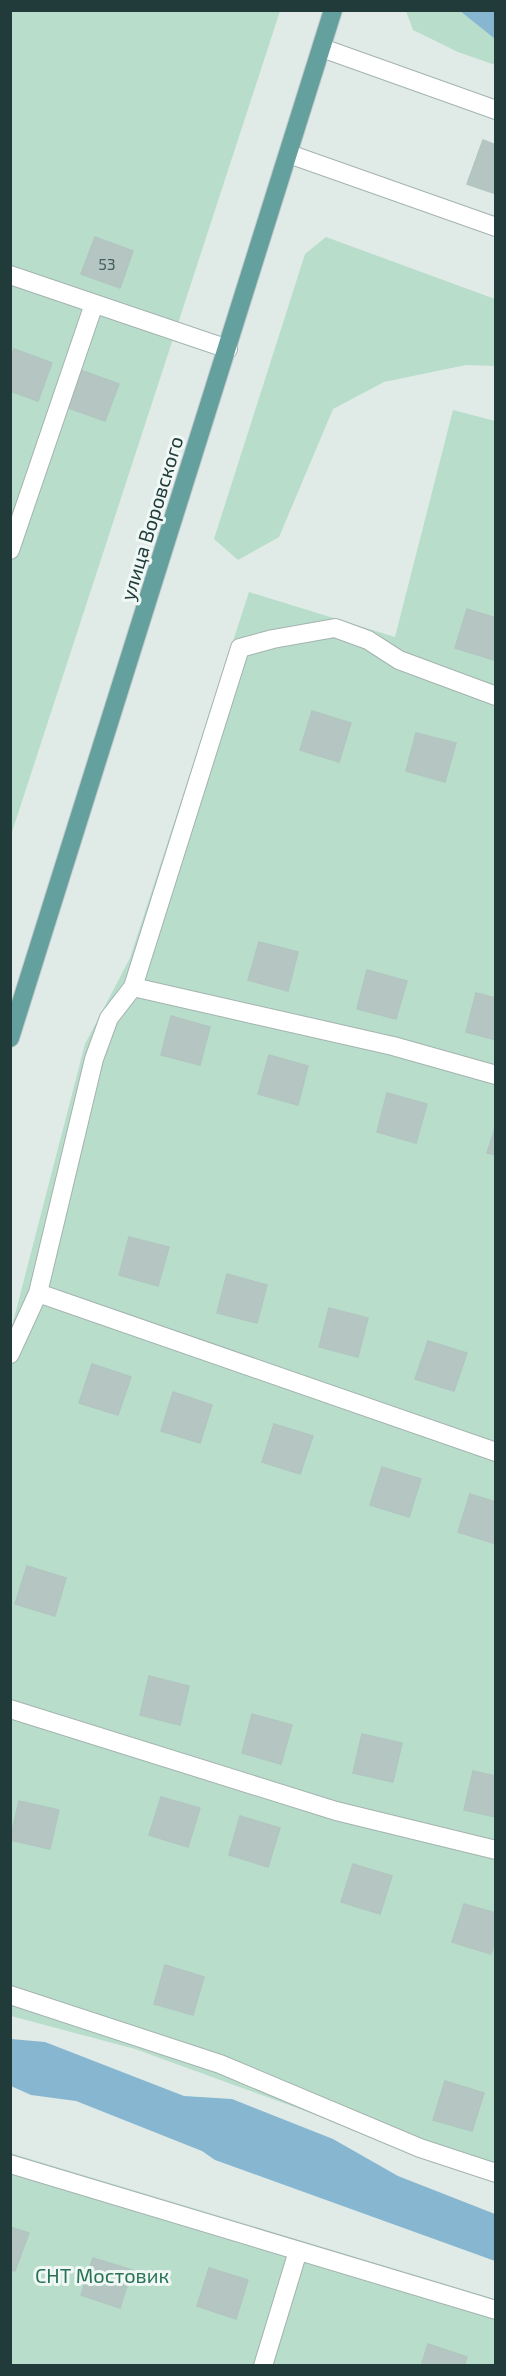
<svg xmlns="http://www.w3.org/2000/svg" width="506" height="2376" font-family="'Exo 2',sans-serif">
<rect width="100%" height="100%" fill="#e0ebe8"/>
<!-- green -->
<path fill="#b8ddca" d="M11,11H280L11,835Z
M406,11H460L495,39V65L458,52L413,30Z
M326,237L495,299V366L466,365L384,382L333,409L279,537L238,560L214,539L305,254Z
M453,410L495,421V2180L135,2049L11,2016V1330L85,1044L130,958L249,592L395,637Z
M10,2153L495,2299V2365H11Z"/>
<!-- water -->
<path fill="#87b6d1" d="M460,11H495V39Z
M11,2039L45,2042L184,2096L232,2099L333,2139L398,2176L495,2214V2261L215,2160L202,2151L76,2101L31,2095L11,2086Z"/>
<!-- building -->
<path fill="#b5c6c2" stroke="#b2c5c1" stroke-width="1.5" d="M483,140L496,145V194L467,184Z
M95,237L133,251L120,288L81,274Z
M14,349L52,363L38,401L10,391V358Z
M80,370L119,384L105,421L66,407Z
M467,609L496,618L494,660L455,648Z
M312,711L351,723L339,762L300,750Z
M416,733L456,743L445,782L406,771Z
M259,942L298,952L288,991L248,980Z
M367,970L407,981L396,1019L357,1009Z
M476,993L496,998V1040L466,1032Z
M171,1016L210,1027L200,1065L161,1055Z
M269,1055L308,1066L298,1105L258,1094Z
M387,1093L427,1104L416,1143L377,1132Z
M496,1125V1155L487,1153Z
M129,1237L169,1247L158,1286L119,1275Z
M227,1274L267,1285L257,1323L217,1313Z
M329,1308L368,1318L358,1357L319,1347Z
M428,1341L467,1353L454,1391L415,1379Z
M92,1364L131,1377L118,1415L79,1403Z
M173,1392L212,1405L200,1443L161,1431Z
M274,1424L313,1436L300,1474L262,1462Z
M382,1467L421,1479L409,1517L370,1505Z
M470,1494L496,1502V1544L458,1532Z
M27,1566L66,1578L55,1616L15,1604Z
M149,1676L189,1686L180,1725L140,1715Z
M252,1714L292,1725L281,1764L242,1753Z
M362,1734L402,1743L393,1782L353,1773Z
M473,1771L496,1776V1817L464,1810Z
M161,1797L200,1808L188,1847L149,1835Z
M19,1801L59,1810L50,1849L10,1840Z
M240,1816L280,1828L268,1867L229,1855Z
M353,1864L392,1876L380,1914L341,1902Z
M464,1904L496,1913V1939L491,1954L452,1942Z
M165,1965L204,1977L193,2015L154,2004Z
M445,2081L484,2093L472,2131L433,2120Z
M10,2227L29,2233L15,2271L10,2270Z
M93,2258L132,2270L120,2308L81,2295Z
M209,2268L248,2280L236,2319L197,2306Z
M428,2344L467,2357L464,2366H421Z"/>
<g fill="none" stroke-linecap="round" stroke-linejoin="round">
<!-- lane casing -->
<g stroke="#a3b3b0" stroke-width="20">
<path id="lane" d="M322,48L496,110
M289,154L496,227
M10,275L228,349
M10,550L94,304
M133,987L393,1046L496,1075
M38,1293L496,1452
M10,1354L38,1293L94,1059L109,1018L133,987L240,648L273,639L335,628L368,640L399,660L496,696
M10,1709L336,1811L496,1850
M10,1995L220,2064L420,2148L496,2173
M10,2164L496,2310
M263,2366L298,2251"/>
</g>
<!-- primary casing -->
<g stroke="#c1c8c8" stroke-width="20">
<path id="primary" d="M10,1038L333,10"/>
</g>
<!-- lane -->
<use href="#lane" stroke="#fff" stroke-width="18"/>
<!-- primary -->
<use href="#primary" stroke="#64a19e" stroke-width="18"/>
</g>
<g text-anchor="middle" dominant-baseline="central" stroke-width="6" stroke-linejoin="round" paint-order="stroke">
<!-- number labels -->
<g font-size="16" fill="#455e5c">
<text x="107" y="263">53</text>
</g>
<!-- street labels -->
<g font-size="20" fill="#203b3a" stroke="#f0f8f5">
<text transform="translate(151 518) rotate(-73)">улица Воровского</text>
</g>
<!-- park labels -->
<g font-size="20" fill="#2a7256" stroke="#f0f8f5">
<text x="102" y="2275">СНТ Мостовик</text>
</g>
</g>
<!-- border -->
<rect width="506" height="2376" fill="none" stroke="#203b3a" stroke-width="24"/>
</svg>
